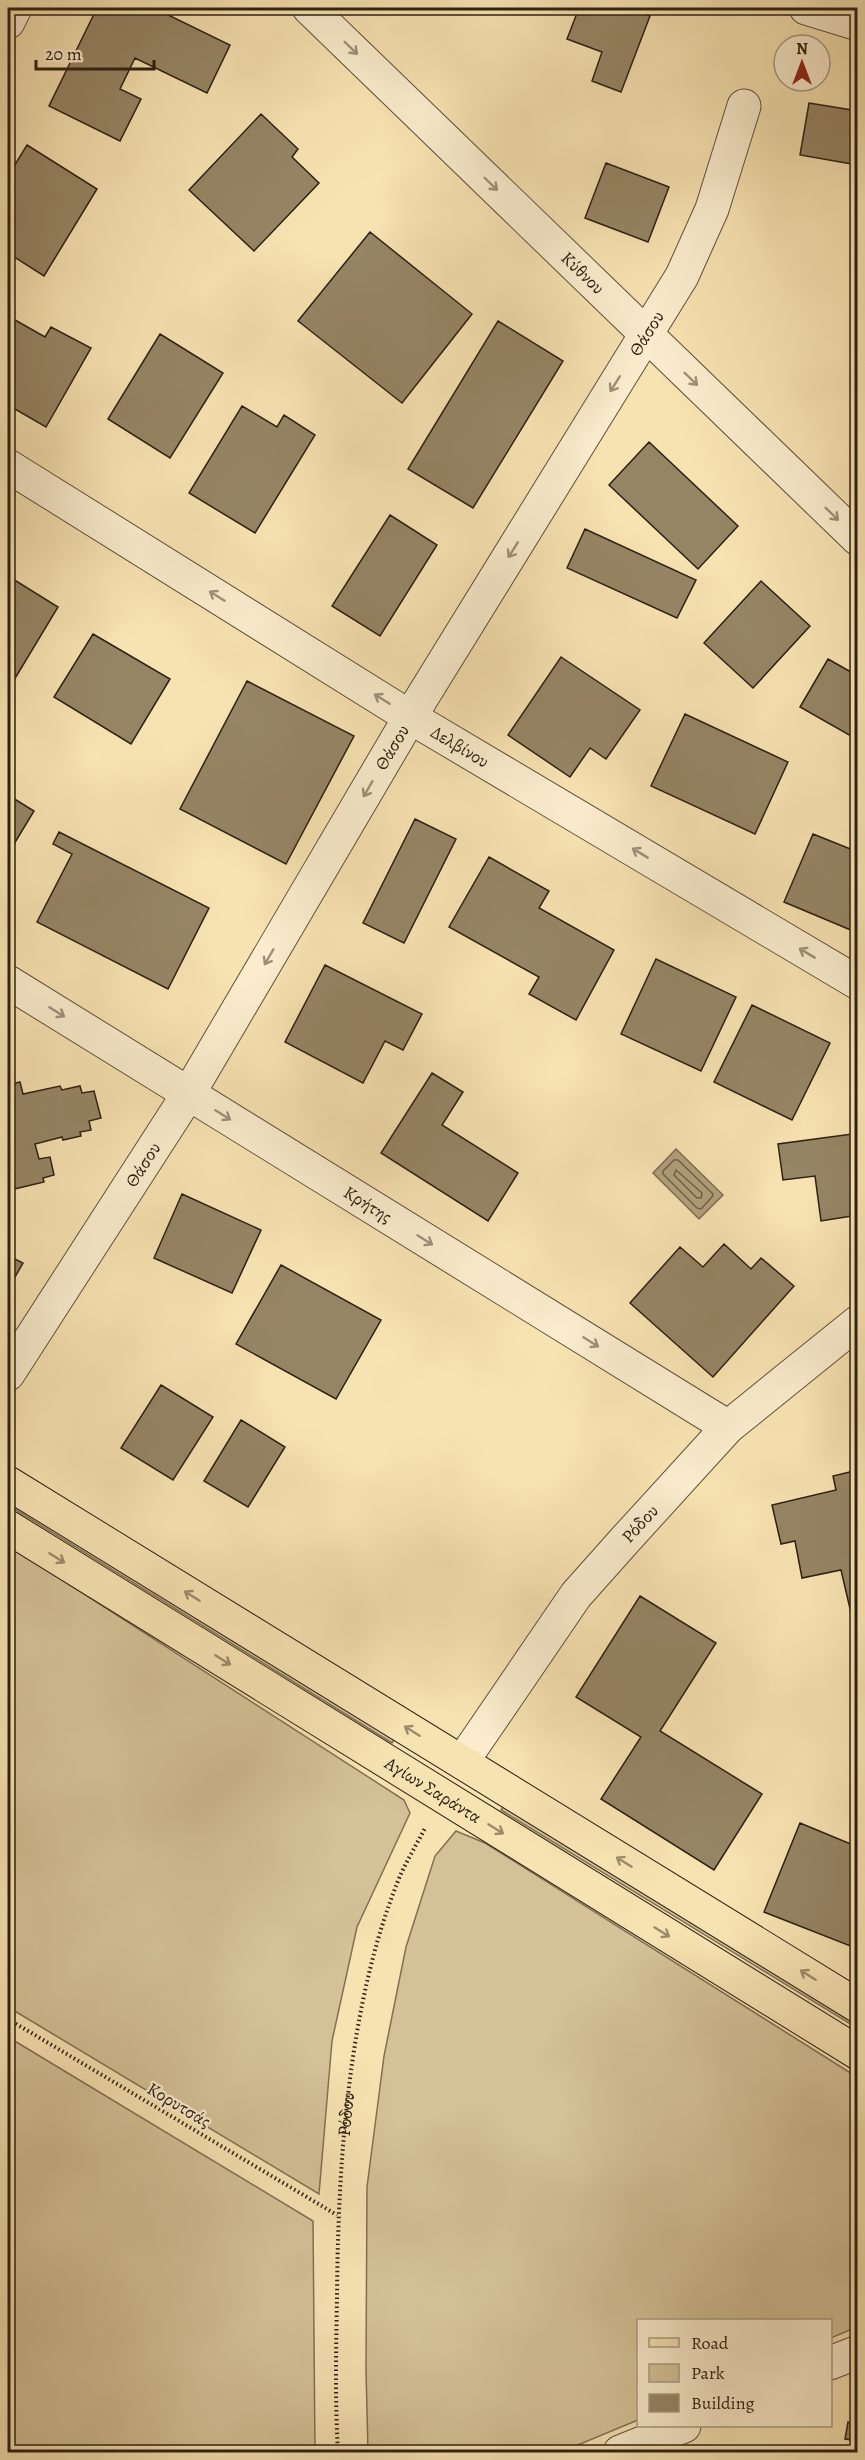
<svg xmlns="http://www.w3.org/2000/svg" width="865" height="2460" font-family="Alegreya,serif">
<rect width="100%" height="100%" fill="#f7e2b2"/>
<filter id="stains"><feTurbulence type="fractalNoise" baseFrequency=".00333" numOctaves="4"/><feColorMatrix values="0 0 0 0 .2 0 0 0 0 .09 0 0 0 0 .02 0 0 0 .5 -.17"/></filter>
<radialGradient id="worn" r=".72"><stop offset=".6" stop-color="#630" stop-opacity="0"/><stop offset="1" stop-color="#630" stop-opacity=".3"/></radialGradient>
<!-- green -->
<path fill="#d4c197" stroke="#807054" stroke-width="1.5" d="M8,1498L395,1738L392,1743L8,1505Z
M8,1545L404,1800L410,1813L357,1927L332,2041L319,2194L8,2007Z
M505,1804L857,2021V2028L501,1810Z
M456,1831L485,1843L857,2077V2327L831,2338L830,2320H638V2420L561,2452H368L366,2370L367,2187L384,2056L406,1947L435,1856Z
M8,2037L313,2221L315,2452H8Z"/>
<!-- water -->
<path fill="#b2a07c" stroke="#7c6d52" stroke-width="1.5" d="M676,1149L723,1195L699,1219L653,1173Z"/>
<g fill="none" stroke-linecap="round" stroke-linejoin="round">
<!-- shore -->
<path stroke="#6f6047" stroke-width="1.5" d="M674,1160H678L713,1194L712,1197L701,1209L697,1208L663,1174V1171Z
M676,1170L702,1193L701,1198H697L674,1175Z"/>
</g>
<!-- building -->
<path fill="#968565" stroke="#2c2012" stroke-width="1.5" d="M97,8H154L230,45L207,93L135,58L120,89L141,99L120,141L49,106Z
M579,8H627L650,16L621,92L592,81L602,52L567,39Z
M809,103L858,111V165L800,155Z
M261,114L298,149L292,157L319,183L254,251L189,190Z
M27,145L97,189L44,276L8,253V176Z
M606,163L669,187L648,242L585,218Z
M370,232L472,314L402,403L298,321Z
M8,316L45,337L51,327L91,348L46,427L8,405Z
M498,321L563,361L473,508L408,469Z
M160,334L223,373L170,458L108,419Z
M242,406L277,427L284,415L315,435L255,533L189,493Z
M649,442L738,526L698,569L609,485Z
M390,515L437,545L380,636L332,606Z
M585,529L696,580L677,618L567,568Z
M8,576L58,607L8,690Z
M761,581L810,626L753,688L704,643Z
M93,634L170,679L131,744L54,697Z
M561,657L640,710L606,759L590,748L570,777L508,735Z
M828,659L858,676V740L800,707Z
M247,681L354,736L286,864L180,809Z
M685,714L788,762L755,834L651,786Z
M8,795L34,811L8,854Z
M415,819L456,839L404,943L363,923Z
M59,832L209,908L168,989L37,922L72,854L53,844Z
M813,834L858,852V933L784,902Z
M489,857L549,891L539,908L614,950L576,1020L529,994L539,977L449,927Z
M656,959L736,997L701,1071L621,1034Z
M325,965L422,1014L403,1050L385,1041L363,1083L285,1042Z
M752,1005L830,1043L792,1120L714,1082Z
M432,1073L463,1092L442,1125L518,1173L488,1221L381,1153Z
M20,1082L23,1094L60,1086L62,1090L80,1086L82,1093L94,1091L101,1118L89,1121L91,1130L80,1132L81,1136L63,1140L62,1137L35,1144L39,1159L50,1157L54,1175L43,1178L44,1182L10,1190L8,1183V1085Z
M852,1134L858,1172V1215L821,1221L815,1176L783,1180L778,1144Z
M182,1194L261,1230L232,1293L154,1258Z
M724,1244L751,1269L761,1258L794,1286L713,1377L630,1303L680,1247L703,1267Z
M8,1246L13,1249L9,1256L23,1263L11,1284L8,1282Z
M281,1265L381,1320L336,1399L236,1344Z
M161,1385L213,1417L173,1480L121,1448Z
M241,1420L285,1447L248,1507L204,1481Z
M858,1470V1643L841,1570L802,1578L795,1541L781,1544L772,1505L836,1490L833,1476Z
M640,1596L716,1643L660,1731L762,1794L714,1870L601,1799L641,1737L576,1697Z
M800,1823L858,1847V1949L764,1912Z
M848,2422L858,2424V2452H850L852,2440L845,2439Z"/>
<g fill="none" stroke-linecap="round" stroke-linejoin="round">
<!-- minor casing -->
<g stroke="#5f503a" stroke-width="35">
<g id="minor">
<path id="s2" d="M309,8L858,539"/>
<path d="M806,8L858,24"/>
<path d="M8,22L15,8"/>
<path id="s3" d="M8,466L410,717L858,983"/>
<path id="s4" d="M8,982L728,1427"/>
<path id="s5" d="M8,1374L189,1093L410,717L682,276L712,209L744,106"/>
<path id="s6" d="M462,1762L576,1595L625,1540L728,1427L858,1322"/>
<path d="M830,2363L858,2352"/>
<path d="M620,2452L684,2426"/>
</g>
</g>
<!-- major casing -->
<g stroke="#2c2012" stroke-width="35">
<g id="major">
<path d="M8,1483L858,2006"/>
<path id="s7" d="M8,1527L858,2053"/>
</g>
</g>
<!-- path -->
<g stroke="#2c2012" stroke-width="4" stroke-dasharray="1.5 3" stroke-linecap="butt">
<path d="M8,2019L337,2215"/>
<path id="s1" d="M338,2452C335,2401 336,2349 337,2298C338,2163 348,2002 400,1876C407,1860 417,1844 425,1828"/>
</g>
<!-- minor -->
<use href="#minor" stroke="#faeccd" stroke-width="33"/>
<!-- major -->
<use href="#major" stroke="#f7e2b2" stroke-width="33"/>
</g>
<!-- one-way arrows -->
<defs><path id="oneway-shaft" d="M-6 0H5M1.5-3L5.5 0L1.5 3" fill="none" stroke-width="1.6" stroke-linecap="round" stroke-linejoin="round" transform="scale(1.5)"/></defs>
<g stroke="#9d9079">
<use href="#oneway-shaft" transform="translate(351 48) rotate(44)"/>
<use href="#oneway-shaft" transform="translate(491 184) rotate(44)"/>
<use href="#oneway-shaft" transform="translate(691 379) rotate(44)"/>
<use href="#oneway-shaft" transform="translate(615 384) rotate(122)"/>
<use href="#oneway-shaft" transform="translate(832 514) rotate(44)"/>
<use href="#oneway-shaft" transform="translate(513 550) rotate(122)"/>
<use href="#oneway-shaft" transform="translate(217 596) rotate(-148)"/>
<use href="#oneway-shaft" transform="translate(382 699) rotate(-148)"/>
<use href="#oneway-shaft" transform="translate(368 789) rotate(120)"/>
<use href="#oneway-shaft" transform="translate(640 853) rotate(-149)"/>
<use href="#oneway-shaft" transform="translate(807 953) rotate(-149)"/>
<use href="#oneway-shaft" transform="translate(269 957) rotate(120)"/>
<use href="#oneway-shaft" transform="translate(57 1012) rotate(32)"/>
<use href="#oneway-shaft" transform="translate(223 1115) rotate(32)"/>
<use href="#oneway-shaft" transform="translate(425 1240) rotate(32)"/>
<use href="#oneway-shaft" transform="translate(591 1342) rotate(32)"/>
</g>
<g stroke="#9c8b6a">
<use href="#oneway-shaft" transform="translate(57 1558) rotate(32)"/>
<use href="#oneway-shaft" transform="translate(192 1596) rotate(-148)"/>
<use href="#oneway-shaft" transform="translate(223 1660) rotate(32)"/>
<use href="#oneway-shaft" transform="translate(412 1731) rotate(-148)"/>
<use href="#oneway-shaft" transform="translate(496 1829) rotate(32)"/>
<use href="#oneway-shaft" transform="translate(624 1862) rotate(-148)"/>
<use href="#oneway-shaft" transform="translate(662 1932) rotate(32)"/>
<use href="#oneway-shaft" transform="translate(808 1975) rotate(-148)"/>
</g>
<g text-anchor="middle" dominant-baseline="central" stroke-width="4.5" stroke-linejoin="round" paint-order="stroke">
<!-- street labels -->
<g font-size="18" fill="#2c2012" stroke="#faeccd">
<text stroke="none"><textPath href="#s2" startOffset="381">Κύθνου</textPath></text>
<text stroke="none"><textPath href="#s5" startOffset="1221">Θάσου</textPath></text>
<text stroke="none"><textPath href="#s5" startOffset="735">Θάσου</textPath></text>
<text stroke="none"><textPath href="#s3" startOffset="532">Δελβίνου</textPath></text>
<text stroke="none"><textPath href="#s5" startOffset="249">Θάσου</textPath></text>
<text stroke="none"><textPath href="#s4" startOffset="423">Κρήτης</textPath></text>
<text stroke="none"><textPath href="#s6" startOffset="298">Ρόδου</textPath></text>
<text stroke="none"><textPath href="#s7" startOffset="500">Αγίων Σαράντα</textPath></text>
<text transform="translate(179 2105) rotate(31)">Κορυτσάς</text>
<text stroke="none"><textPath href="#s1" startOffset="338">Ρόδου</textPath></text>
</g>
</g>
<!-- margin -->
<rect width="865" height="2460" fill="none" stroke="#f7e2b2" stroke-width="30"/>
<rect x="9" y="9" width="847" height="2442" fill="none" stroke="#2c2012" stroke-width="3"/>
<rect x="15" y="15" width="835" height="2430" fill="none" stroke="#2c2012" stroke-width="1.5"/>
<!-- legend -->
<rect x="637" y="2319" width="195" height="108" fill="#faeccd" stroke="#a89a82" stroke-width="1.5"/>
<rect x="649" y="2338" width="30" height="9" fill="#f7e2b2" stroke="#a89a82" stroke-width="1.5"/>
<text x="691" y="2349" font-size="18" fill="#2c2012">Road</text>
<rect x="649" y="2364" width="30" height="18" fill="#d4c197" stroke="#a89a82" stroke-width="1.5"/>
<text x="691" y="2379" font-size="18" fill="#2c2012">Park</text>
<rect x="649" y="2394" width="30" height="18" fill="#968565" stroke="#a89a82" stroke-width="1.5"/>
<text x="691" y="2409" font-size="18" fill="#2c2012">Building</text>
<!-- north arrow -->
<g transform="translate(802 63)"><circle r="28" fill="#faeccd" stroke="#a89a82" stroke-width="1.5"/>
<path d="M0-4.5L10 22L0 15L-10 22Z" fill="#8f2418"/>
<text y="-9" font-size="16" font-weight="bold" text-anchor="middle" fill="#2c2012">N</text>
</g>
<!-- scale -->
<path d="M36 60v9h118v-9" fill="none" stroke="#2c2012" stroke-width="3"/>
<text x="45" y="60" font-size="18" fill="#2c2012" stroke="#faeccd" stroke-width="4.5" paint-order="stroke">20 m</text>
<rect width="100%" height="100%" filter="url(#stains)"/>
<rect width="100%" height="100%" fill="url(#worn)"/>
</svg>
